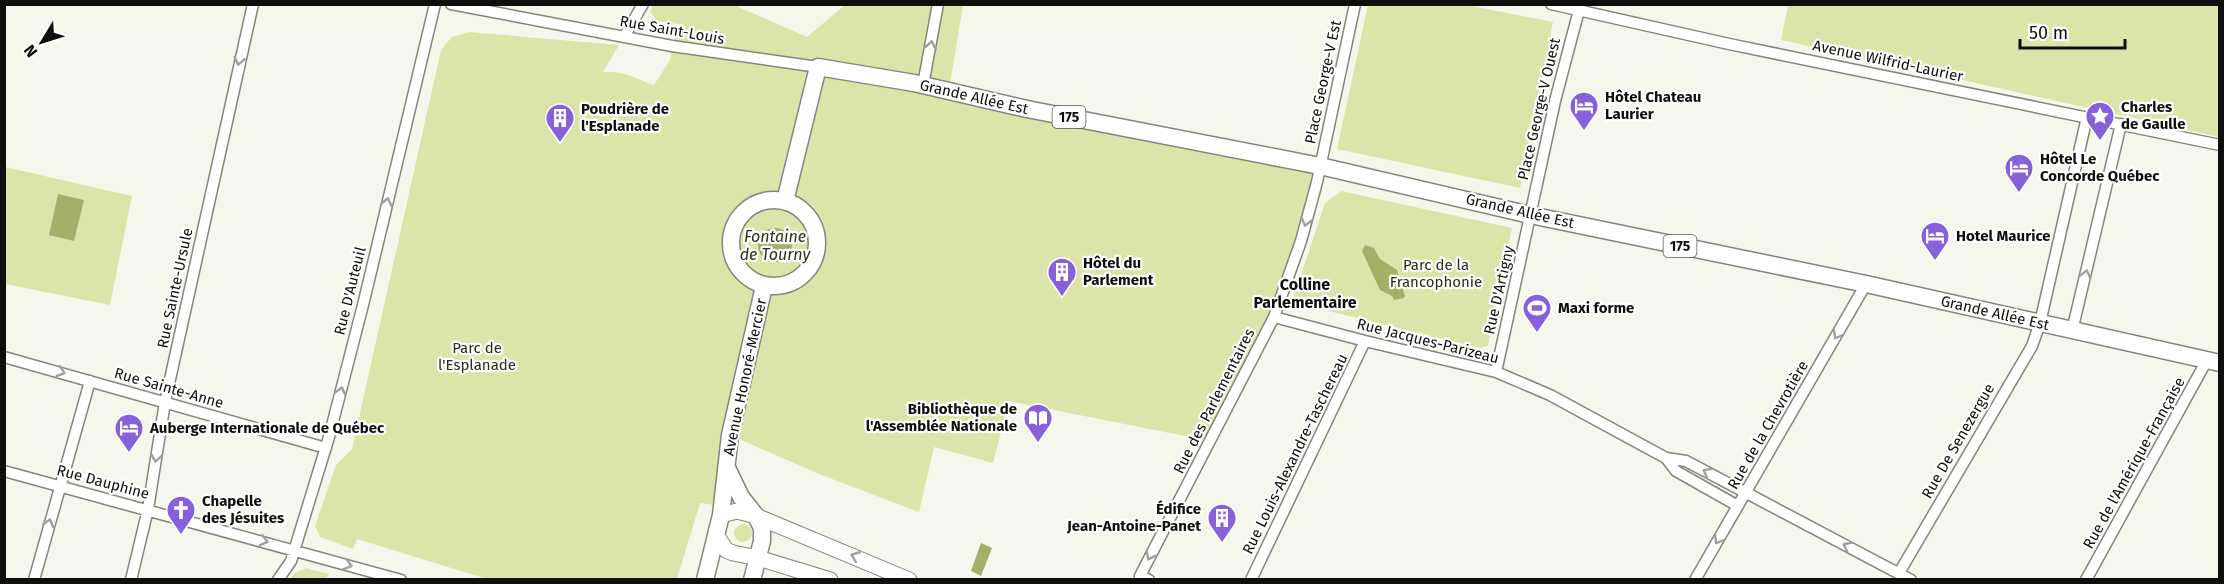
<svg xmlns="http://www.w3.org/2000/svg" width="2224" height="584" font-family="'Fira Sans',sans-serif">
<rect width="100%" height="100%" fill="#f5f7ec"/>
<!-- green -->
<path fill="#dce4a9" d="M653,5H734L807,37L845,5H963L949,90L1320,166L1274,317L1210,441L1009,401L993,463L934,447L919,512L819,474L730,435L716,505L700,503L677,579H487L357,539L353,549L320,537L315,526L336,465L352,449L441,50L452,37L469,32L619,45L603,72C622,70 636,79 654,85L670,60L677,26L684,25L657,21L650,12Z
M1368,5H1467L1553,22L1520,188L1337,149Z
M1788,5H2219V137L1781,40Z
M5,167L132,196L110,305L5,284Z
M1341,191L1512,228L1488,346L1480,348L1292,302L1325,203Z
M734 533a9 9 0 1 1 18 0a9 9 0 1 1-18 0Z
M306,568L329,574L326,579H290L295,573Z"/>
<!-- water -->
<path fill="#a6af68" d="M58,194L84,200L74,241L49,235Z
M758 245a17 17 0 1 1 34 0a17 17 0 1 1-34 0Z
M1365,245L1374,248L1380,259L1397,270L1405,296L1404,298L1394,300L1392,296L1380,290L1362,251Z
M981,543L992,548L981,576L971,571Z"/>
<g fill="none" stroke-linecap="round" stroke-linejoin="round">
<!-- street casing -->
<g stroke="#84857c" stroke-width="13">
<path id="street" d="M451,4L672,46L818,67
M1551,4L1729,44L2220,145
M624,37L643,4
M923,85L938,4
M1274,317L1365,341L1496,372L1550,395L1666,458L1686,461L1911,580
M2072,331L2121,124
M4,357L326,448
M1496,372L1555,101L1579,10
M1666,458L1676,471L1738,506
M4,471L401,580
M1899,573L2032,346L2040,323L2087,117
M34,580L90,381
M131,580L148,509L165,402L253,4
M278,580L291,561L329,437L364,301L435,4
M1149,580L1140,576L1274,317L1301,241L1317,182L1355,4
M1251,580L1365,341
M1695,580L1866,284
M2086,580L2207,360"/>
</g>
<!-- secondary casing -->
<g stroke="#84857c" stroke-width="17">
<path id="secondary" d="M721,515L737,511L756,516L909,580
M717,536L726,550L733,553L758,558L830,580"/>
</g>
<!-- primary casing -->
<g stroke="#84857c" stroke-width="19">
<path id="primary" d="M731 243a43 43 0 1 1 86 0a43 43 0 1 1-86 0Z
M785,201L818,67L914,83L1027,109L1320,166L1530,215L1866,284L2220,363
M727,468L741,497L756,516L762,528V541L752,580
M705,580L721,515L730,435L764,286"/>
</g>
<!-- street -->
<use href="#street" stroke="#fff" stroke-width="10"/>
<!-- secondary -->
<use href="#secondary" stroke="#fff" stroke-width="15"/>
<!-- primary -->
<use href="#primary" stroke="#fff" stroke-width="16"/>
</g>
<!-- one-way arrows -->
<defs><path id="oneway-chevron" d="M-2-3.5L2.5 0L-2 3.5" fill="none" stroke-width="1.6" stroke-linecap="round" stroke-linejoin="round" transform="scale(1.5)"/></defs>
<g stroke="#9f9f9e">
<use href="#oneway-chevron" transform="translate(931 45) rotate(-80)"/>
<use href="#oneway-chevron" transform="translate(239 61) rotate(103)"/>
<use href="#oneway-chevron" transform="translate(387 202) rotate(-77)"/>
<use href="#oneway-chevron" transform="translate(1306 222) rotate(105)"/>
<use href="#oneway-chevron" transform="translate(2086 274) rotate(-76)"/>
<use href="#oneway-chevron" transform="translate(1837 335) rotate(120)"/>
<use href="#oneway-chevron" transform="translate(61 372) rotate(17)"/>
<use href="#oneway-chevron" transform="translate(341 391) rotate(-76)"/>
<use href="#oneway-chevron" transform="translate(156 458) rotate(99)"/>
<use href="#oneway-chevron" transform="translate(1707 472) rotate(-151)"/>
<use href="#oneway-chevron" transform="translate(49 523) rotate(-75)"/>
<use href="#oneway-chevron" transform="translate(1718 540) rotate(121)"/>
<use href="#oneway-chevron" transform="translate(264 541) rotate(15)"/>
<use href="#oneway-chevron" transform="translate(1847 546) rotate(-153)"/>
<use href="#oneway-chevron" transform="translate(855 556) rotate(-158)"/>
<use href="#oneway-chevron" transform="translate(1150 556) rotate(117)"/>
<use href="#oneway-chevron" transform="translate(348 565) rotate(16)"/>
</g>
<!-- icons -->
<defs>
<g id="hotel-pin" transform="scale(1.5)"><path d="M0 17L-7.5 6A9.5 9.5 0 1 1 7.5 6Z" fill="#8761dc" stroke="#fff"/><path d="M-6-4.5h1.5V1H6V5H4.5V3h-9V5H-6ZM-4 0a1.8 1.8 0 1 1 3.6 0ZM.5 0V-2.5h3Q6-2.5 6 0Z" fill="#fff"/></g>
<g id="sight-pin" transform="scale(1.5)"><path d="M0 17L-7.5 6A9.5 9.5 0 1 1 7.5 6Z" fill="#8761dc" stroke="#fff"/><path d="M0-6L1.8-2.2L6-1.7L2.9 1.2L3.7 5.4L0 3.3L-3.7 5.4L-2.9 1.2L-6-1.7L-1.8-2.2Z" fill="#fff"/></g>
<g id="building-pin" transform="scale(1.5)"><path d="M0 17L-7.5 6A9.5 9.5 0 1 1 7.5 6Z" fill="#8761dc" stroke="#fff"/><path d="M-4-6H4V6H1V3H-1V6H-4ZM-2.5-4.3h1.7v1.8h-1.7ZM.8-4.3h1.7v1.8H.8ZM-2.5-1h1.7V.8h-1.7ZM.8-1h1.7V.8H.8Z" fill="#fff"/></g>
<g id="stadium-pin" transform="scale(1.5)"><path d="M0 17L-7.5 6A9.5 9.5 0 1 1 7.5 6Z" fill="#8761dc" stroke="#fff"/><path d="M0-5a6.5 5 0 1 0 0 10a6.5 5 0 1 0 0-10ZM-3.5-1.8h7v3.6h-7Z" fill="#fff"/></g>
<g id="library-pin" transform="scale(1.5)"><path d="M0 17L-7.5 6A9.5 9.5 0 1 1 7.5 6Z" fill="#8761dc" stroke="#fff"/><path d="M-6-4Q-3-5.5-.7-3.5V5Q-3 3-6 4ZM6-4Q3-5.5 .7-3.5V5Q3 3 6 4Z" fill="#fff"/></g>
<g id="church-pin" transform="scale(1.5)"><path d="M0 17L-7.5 6A9.5 9.5 0 1 1 7.5 6Z" fill="#8761dc" stroke="#fff"/><path d="M-1.2-6h2.4v3.5h3.3v2.4h-3.3V6h-2.4V-.1h-3.3v-2.4h3.3Z" fill="#fff"/></g>
</defs>
<g fill-rule="evenodd">
<use href="#hotel-pin" x="1584" y="106"/>
<use href="#sight-pin" x="2100" y="116"/>
<use href="#building-pin" x="560" y="118"/>
<use href="#hotel-pin" x="2019" y="168"/>
<use href="#hotel-pin" x="1935" y="236"/>
<use href="#building-pin" x="1062" y="272"/>
<use href="#stadium-pin" x="1537" y="308"/>
<use href="#library-pin" x="1038" y="418"/>
<use href="#hotel-pin" x="129" y="428"/>
<use href="#church-pin" x="181" y="510"/>
<use href="#building-pin" x="1222" y="518"/>
</g>
<g text-anchor="middle" dominant-baseline="central" stroke-width="4.5" stroke-linejoin="round" paint-order="stroke">
<!-- shield labels -->
<g fill="#fff" stroke="#565755" stroke-width="1.5">
<rect x="1052.5" y="106" width="33" height="22" rx="4.5"/>
<rect x="1663.5" y="235" width="33" height="22" rx="4.5"/>
</g>
<g font-size="14" font-weight="bold" fill="#0e0f0c">
<text x="1069" y="117">175</text>
<text x="1680" y="246">175</text>
</g>
<!-- street labels -->
<g font-size="15" fill="#0e0f0c" stroke="#fff">
<text transform="translate(672 30) rotate(10)">Rue Saint-Louis</text>
<text transform="translate(1888 61) rotate(12)">Avenue Wilfrid-Laurier</text>
<text transform="translate(1323 82) rotate(-78)">Place George-V Est</text>
<text transform="translate(974 97) rotate(13)">Grande Allée Est</text>
<text transform="translate(1539 109) rotate(-77)">Place George-V Ouest</text>
<text transform="translate(1520 211) rotate(13)">Grande Allée Est</text>
<text transform="translate(175 288) rotate(-78)">Rue Sainte-Ursule</text>
<text transform="translate(1499 290) rotate(-77)">Rue D'Artigny</text>
<text transform="translate(350 291) rotate(-76)">Rue D'Auteuil</text>
<text transform="translate(1995 313) rotate(13)">Grande Allée Est</text>
<text transform="translate(1428 341) rotate(14)">Rue Jacques-Parizeau</text>
<text transform="translate(745 377) rotate(-78)">Avenue Honoré-Mercier</text>
<text transform="translate(169 388) rotate(16)">Rue Sainte-Anne</text>
<text transform="translate(1214 401) rotate(-63)">Rue des Parlementaires</text>
<text transform="translate(1768 425) rotate(-60)">Rue de la Chevrotière</text>
<text transform="translate(1958 441) rotate(-60)">Rue De Senezergue</text>
<text transform="translate(1295 454) rotate(-64)">Rue Louis-Alexandre-Taschereau</text>
<text transform="translate(2134 463) rotate(-61)">Rue de l'Amérique-Française</text>
<text transform="translate(103 482) rotate(15)">Rue Dauphine</text>
</g>
<!-- poi labels -->
<g font-size="15" font-weight="bold" fill="#0e0f0c" stroke="#fff" text-anchor="start">
<text x="1605" y="97">Hôtel Chateau<tspan x="1605" dy="17">Laurier</tspan></text>
<text x="2121" y="107">Charles<tspan x="2121" dy="17">de Gaulle</tspan></text>
<text x="581" y="109">Poudrière de<tspan x="581" dy="17">l'Esplanade</tspan></text>
<text x="2040" y="159">Hôtel Le<tspan x="2040" dy="17">Concorde Québec</tspan></text>
<text x="1956" y="236">Hotel Maurice</text>
<text x="1083" y="263">Hôtel du<tspan x="1083" dy="17">Parlement</tspan></text>
<text x="1558" y="308">Maxi forme</text>
<text x="1017" y="409" text-anchor="end">Bibliothèque de<tspan x="1017" dy="17">l'Assemblée Nationale</tspan></text>
<text x="150" y="428">Auberge Internationale de Québec</text>
<text x="202" y="501">Chapelle<tspan x="202" dy="17">des Jésuites</tspan></text>
<text x="1201" y="509" text-anchor="end">Édifice<tspan x="1201" dy="17">Jean-Antoine-Panet</tspan></text>
</g>
<!-- park labels -->
<g font-size="15" fill="#2a2d0e" stroke="#fff">
<text x="1436" y="265">Parc de la<tspan x="1436" dy="17">Francophonie</tspan></text>
<text x="477" y="348">Parc de<tspan x="477" dy="17">l'Esplanade</tspan></text>
</g>
<!-- water labels -->
<g font-size="16" font-style="italic" fill="#2d3011" stroke="#fff">
<text x="775" y="236">Fontaine<tspan x="775" dy="18">de Tourny</tspan></text>
</g>
<!-- neighbourhood labels -->
<g font-size="16" font-weight="bold" fill="#0e0f0c" stroke="#fff">
<text x="1305" y="284">Colline<tspan x="1305" dy="18">Parlementaire</tspan></text>
</g>
</g>
<!-- border -->
<rect width="2224" height="584" fill="none" stroke="#0e0f0c" stroke-width="12"/>
<!-- north arrow -->
<g transform="translate(42 42) rotate(232)" stroke="#ffffff" stroke-width="4.5" paint-order="stroke">
<path d="M0-4.5L10 22L0 15L-10 22Z" fill="#0e0f0c"/>
<text y="-9" font-size="16" font-weight="bold" text-anchor="middle" fill="#0e0f0c">N</text>
</g>
<!-- scale -->
<path d="M2020 39v9h105v-9" fill="none" stroke="#0e0f0c" stroke-width="3"/>
<text x="2029" y="39" font-size="18" fill="#0e0f0c" stroke="#ffffff" stroke-width="4.5" paint-order="stroke">50 m</text>
</svg>
